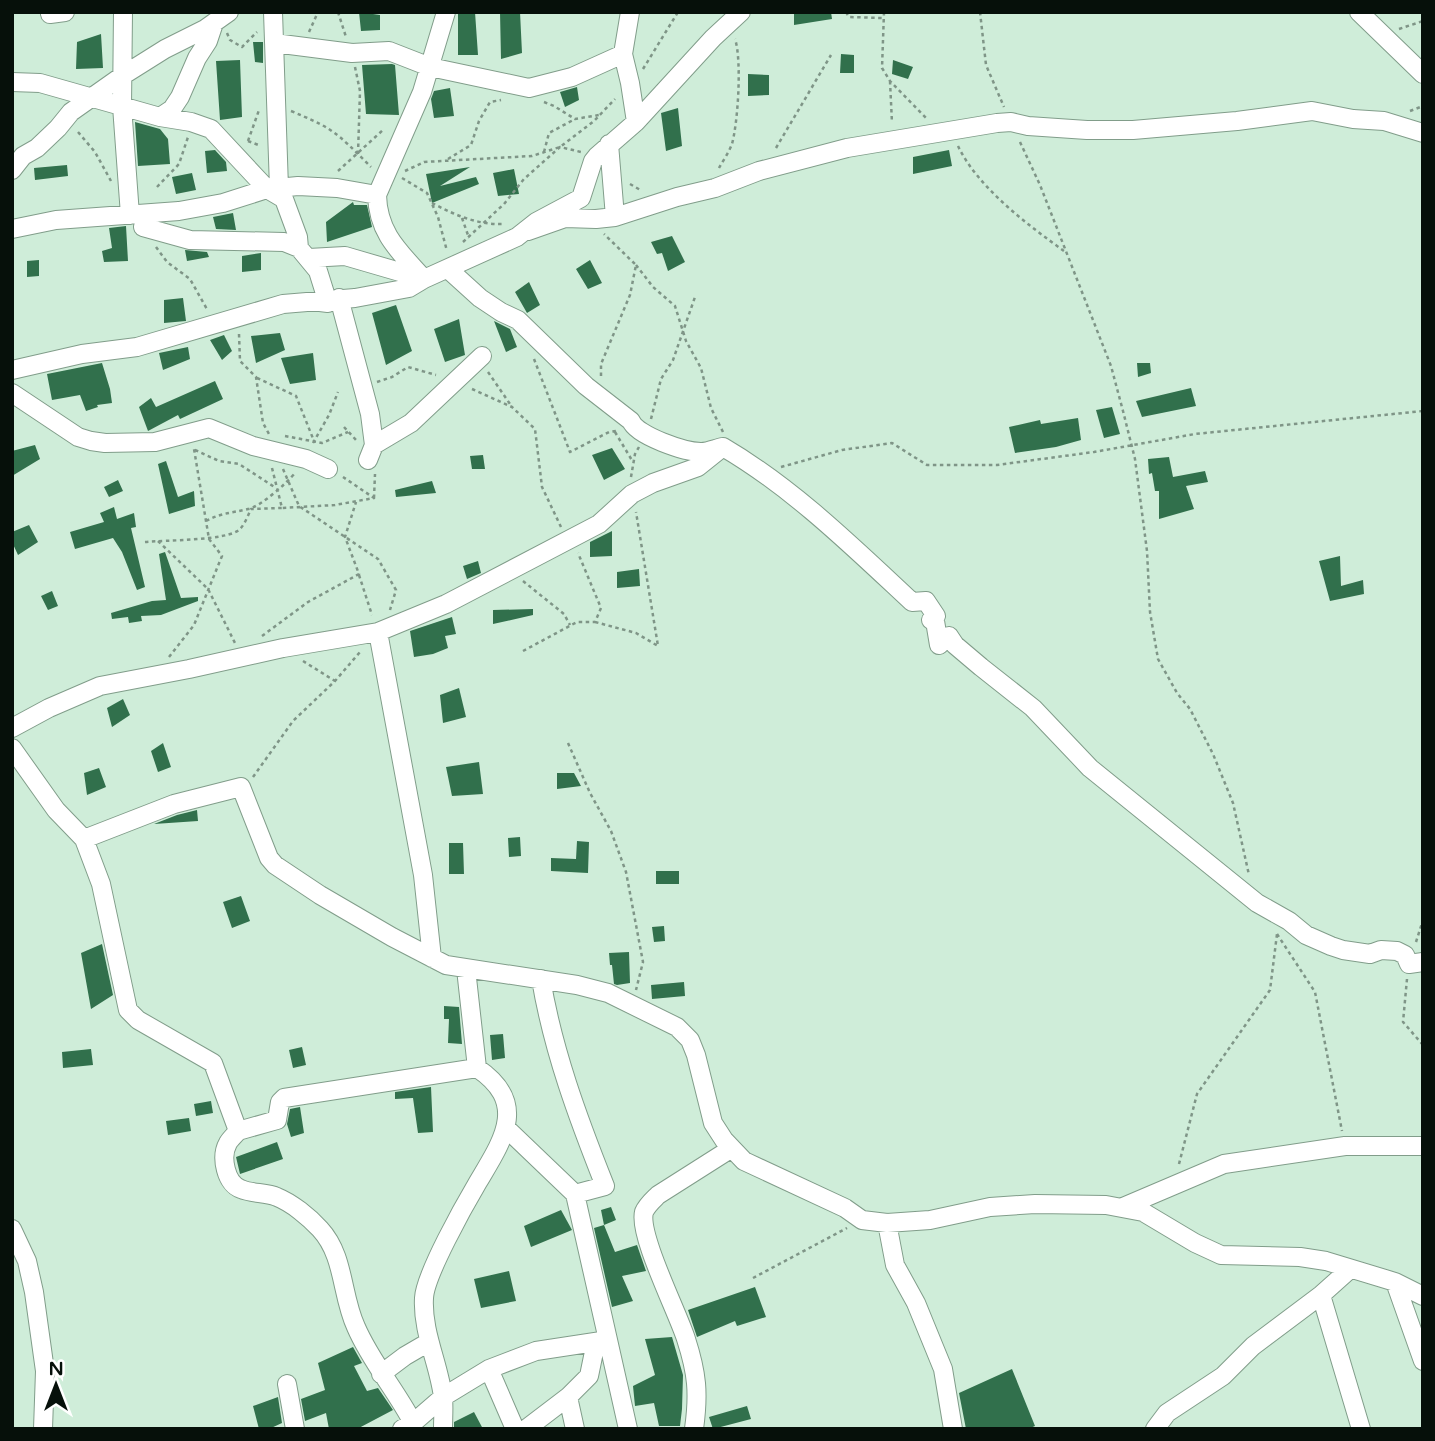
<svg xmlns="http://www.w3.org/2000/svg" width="1435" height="1441" font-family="'Varela Round',sans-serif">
<rect width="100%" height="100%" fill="#cfedd9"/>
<!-- building -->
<path fill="#31704c" d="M359,12L380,15V30L361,31Z
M458,12H475L478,55H458Z
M500,12H520L522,53L501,59Z
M794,12H831L832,19L794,25Z
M101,34L103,68L76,69L77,42Z
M253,42H263V63L255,62Z
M841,54L854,55V73H840Z
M240,60L242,117L220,120L216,61Z
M893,60L913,67L908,79L892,74Z
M392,64L395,65L399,115L366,114L362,65Z
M748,74L769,75V95L748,96Z
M577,87L579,100L565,107L560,92Z
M450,88L454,116L434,118L431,99L434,91Z
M678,108L682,146L666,151L661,113Z
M135,122L160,129L168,139L170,164L138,166Z
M215,150L226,162L227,171L207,173L205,151Z
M949,150L952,166L913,174V157Z
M67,165L68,176L35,180L34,168Z
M470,167L440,186L476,177L479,184L432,203L426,174Z
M514,169L519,194L498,196L493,173Z
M192,173L196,190L176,194L172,177Z
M353,202L354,205H367L372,227L327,242L326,222Z
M233,213L236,230L216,229L213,217Z
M126,226L128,261L104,262L102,251L112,248L109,228Z
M672,236L685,262L668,271L662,253L657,254L651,242Z
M185,250L207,252L209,257L187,261Z
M261,253V270L242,272V256Z
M39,260V276L27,277V261Z
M590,260L602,283L588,289L576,269Z
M529,282L540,305L527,313L515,292Z
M183,298L186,321L164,323V300Z
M396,305L412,351L386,365L372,313Z
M459,319L465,355L445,362L434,329Z
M494,321L510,329L517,347L506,352Z
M280,333L285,350L256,363L251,336Z
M224,335L232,351L222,360L210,340Z
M188,347L190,359L163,370L159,353Z
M313,353L316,380L290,384L281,358Z
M102,363L110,389L112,403L97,405L98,407L86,411L80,395L52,400L47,374Z
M1137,363H1150L1151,373L1138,377Z
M215,381L223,399L180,419L178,415L148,431L139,407L151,398L156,407Z
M1191,388L1196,406L1142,417L1136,401Z
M1112,407L1120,434L1104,438L1096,410Z
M1078,418L1081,440L1056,447L1015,453L1009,427L1040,420L1041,424Z
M35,445L40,459L12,476V451Z
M612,448L625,469L604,480L592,455Z
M483,455L485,469H472L470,456Z
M1169,457L1173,477L1205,471L1208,482L1186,486L1194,509L1159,519V491H1155L1152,473L1149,474L1148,459Z
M166,461L178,497L194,491L195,506L169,514L158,464Z
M118,480L123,491L109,497L104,487Z
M432,481L436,493L396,497L395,490Z
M114,507L117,519L134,513L136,527L131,528L145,587L137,590L122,552L113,538L75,549L70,532L104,522L100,513Z
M29,525L38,542L18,555L12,542V532Z
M612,531V556L590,557V542Z
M165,552L181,598L198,597V601L161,615L141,616L142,621L129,623L128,617L112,619L111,613L152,601L166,600L159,554Z
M1340,556L1341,586L1363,580L1364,594L1330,601L1319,561Z
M478,561L481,573L467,579L463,566Z
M639,569L640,586L617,588V572Z
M52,591L58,606L48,610L41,596Z
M533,609V615L493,624V610Z
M452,617L456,634L445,636L448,648L433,654L414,657L410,631Z
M459,688L466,717L443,723L440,695Z
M123,699L130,715L112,727L107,708Z
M163,743L171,767L158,772L151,751Z
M479,762L483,794L452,796L446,767Z
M99,768L106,787L87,795L84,773Z
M557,773H574L581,786L557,789Z
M197,810L198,821L154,824L177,815Z
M520,837L521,856L509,857L508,838Z
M577,841L589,842L588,873L551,871V858L576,859Z
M449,843H463L464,874H449Z
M656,871H679V884H656Z
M241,896L250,921L232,928L223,902Z
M664,926L665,941L654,942L652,927Z
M102,944L113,995L91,1009L81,953Z
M629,952L630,983L617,985L614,984L612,965H610L609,953Z
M684,982L685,996L652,999L651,985Z
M444,1006L459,1007L462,1044L448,1043L449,1019H444Z
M503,1034L505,1058L492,1060L490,1035Z
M302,1047L306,1065L293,1068L289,1050Z
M91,1049L93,1065L63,1068L62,1052Z
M431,1087L433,1132L418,1133L413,1098L395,1099V1092Z
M211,1101L213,1113L196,1116L194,1104Z
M300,1107L304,1133L291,1137L287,1124L290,1109Z
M189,1118L191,1131L168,1135L166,1121Z
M277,1142L283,1159L240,1174L236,1157Z
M611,1207L616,1220L604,1225L601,1210Z
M561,1210L572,1230L531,1247L524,1226Z
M604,1225L615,1252L637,1245L646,1271L622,1276L633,1301L612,1307L594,1228Z
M509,1271L516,1301L481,1308L474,1279Z
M755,1287L766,1317L737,1326L735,1321L697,1337L688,1310Z
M672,1337L683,1375L682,1409L680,1426H659L654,1403L635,1406L633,1386L655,1375L645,1339Z
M353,1347L362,1363L354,1366L367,1391L378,1388L393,1410L357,1429H329L326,1413L305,1421L301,1399L325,1390L318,1363Z
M1012,1369L1035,1426L1028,1429H966L959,1393Z
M278,1397L282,1423L269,1429H259L253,1406Z
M747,1406L751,1419L713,1429L709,1417Z
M474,1412L483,1429H454V1422Z"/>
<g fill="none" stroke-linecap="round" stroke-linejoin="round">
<!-- minor casing -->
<g stroke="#819d8a" stroke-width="20">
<path id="minor" d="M123,12L122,106L130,215
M273,12L279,188L283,197
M630,12L623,54L630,83L636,122
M1359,12L1423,74
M50,14L65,12
M274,43L352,53L389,51L430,67L529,88L572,77L623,54
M12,82L40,83L160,117L191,122L211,129L267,189L284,199L298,237L299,248
M160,117L172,109L180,97L197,58L208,41L214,23
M609,144L615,217
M12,170L23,156L37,148L58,128L71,112L122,76L165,49L205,29L229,12
M143,227L190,240L284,242L299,248L318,271L328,303L320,302
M12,229L56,220L179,211L223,203L267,189L298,186L337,188L377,195
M528,231L565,218L596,219L615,217L677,197L715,188L759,171L847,148L997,123L1011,122L1028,126L1087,130H1133L1237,121L1312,111L1353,119L1384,121L1423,133
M309,258L345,256L424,279
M448,269L480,298L501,312L518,320L586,386L631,421C637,436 685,452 701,452C708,452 717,448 723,447C793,488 853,547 912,602L926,601L936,616L931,620L935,621L939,645L949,636L955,645L981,667L1033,708L1090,768L1257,903L1289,921L1306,935L1331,946L1343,950L1370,954L1381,950L1397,951L1405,955L1409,964L1423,962
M424,279C400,252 378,234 377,195L422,92L446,12
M339,298L370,414L374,445L368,460
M12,370L82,354L137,347L283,304L355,298L409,288L424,279L517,237L536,222L581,198L593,161L597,156L636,122L713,38L741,12
M12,393L78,437L91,441L105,443L155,442L209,428L253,446L306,459L328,469
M374,445L411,423L482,356
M378,632L423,875L432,958
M12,728L49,708L100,686L189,669L283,648L378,632L446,604L599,524L632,494L653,483L698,467L718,451
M12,748L56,810L84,839L101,884L128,1010L138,1020L213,1063L238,1131C235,1135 230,1139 228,1143C220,1157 226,1184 241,1189C252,1194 266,1192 277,1197C292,1203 309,1217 320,1229C345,1256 341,1295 356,1327C371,1362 396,1390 413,1423
M84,839L174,804L241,787L269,858L275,865L320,895L392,937L446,965L577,985L608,993L677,1027L690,1040L696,1055L713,1123L724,1140L744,1161L845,1208L862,1220L887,1223L930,1220L990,1207L1035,1204L1106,1205L1143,1212L1195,1243L1221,1255L1300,1257L1326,1261L1395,1282L1423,1296
M506,1128L575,1194
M238,1131L277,1120L280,1102L284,1098L477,1068
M1123,1207L1224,1164L1345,1146H1423
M887,1223L895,1265L916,1303L943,1369L953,1429
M12,1229L27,1261L34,1292L45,1371L43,1429
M1395,1282L1423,1361
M1321,1295L1361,1429
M608,1340L628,1429
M489,1369L515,1429
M381,1374L405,1356L429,1342
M287,1384L295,1429
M568,1397L575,1429
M402,1429L413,1423L443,1397L489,1369L536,1351L608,1340L575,1194L605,1186C578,1118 553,1051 541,979
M443,1429C443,1419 444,1407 443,1397C439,1364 422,1332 424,1298C425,1275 465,1204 478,1182C503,1140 529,1103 477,1068L466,969
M526,1429L568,1397L589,1376L596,1342
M694,1429C699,1393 697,1373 686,1339C678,1313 638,1235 644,1212C647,1205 653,1200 658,1195L732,1148
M1155,1429L1167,1413L1223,1376L1253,1346L1321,1295L1350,1269"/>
</g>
<!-- path -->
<path stroke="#7f9587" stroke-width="2.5" stroke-dasharray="3.5 3.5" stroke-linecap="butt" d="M338,12L346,37
M846,12L849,17L882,18
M884,12L882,68L890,81L926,118
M980,12L986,65L1004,107
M1399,29L1423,21
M309,32L318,12
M227,33L230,40L242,47L257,32
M355,67L360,91L358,154L371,167
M643,69L678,12
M890,81L892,123
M544,102L554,106L575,119L599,115
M291,111C324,125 332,128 358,154
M1410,111L1423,106
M78,132L95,152L111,181
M248,141L259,110
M248,141L261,146
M1020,142L1040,185L1111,366L1123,411L1135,459L1147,551L1150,612L1158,659L1177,693L1190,709L1213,754L1233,803L1249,875
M958,146C978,188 1028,225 1064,251
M776,148L831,55
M544,152L549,133L575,119
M448,159L471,145L479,121L490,102L501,100
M719,168C723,161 729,152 732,144C738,122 742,60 735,39
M338,171L383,130
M405,171L424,162L532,156L560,147L594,121L615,99
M402,178L427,193L438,217L447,251
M630,184L642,191
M157,187L179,164L188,137
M432,203C455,215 477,225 504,224
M462,218L469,238
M463,242L504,204L524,179L560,147L581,152
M156,247L167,262L190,279L208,311
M636,265L653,287L675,306L686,341L701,368L711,408L723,432
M239,334L240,361L256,377L263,423L269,434
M534,359L570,452L609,432L616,431
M488,372L510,404
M601,376V364L630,295L636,265L604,234
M257,378L296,396L314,441
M377,382L392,377L408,367L436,375
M472,389L512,407L535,429L542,487L561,527
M651,419L661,379L673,360L695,297
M344,427L357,441
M615,432L633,462
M285,436L322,443L348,432
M313,443L329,415L338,392
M195,450L219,461L239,464L276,488
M781,467L842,450L892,443L927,465H997L1094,452L1195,434L1423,411
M272,468L282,508L335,505L374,498L343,477
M283,469L299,506L378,559L396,590L390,610
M631,477L635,454L639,447
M374,498L375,474
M206,521C220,513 232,513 248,509C260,507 287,483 295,473
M158,541L208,589L235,643
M145,542C164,540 229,541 240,529C245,524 248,515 251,509L282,508
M359,575L372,615
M523,581L564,614L570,625
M595,622L636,633L658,646L636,512
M262,636L308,602L359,574L345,537L356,502
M523,651L577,622H595L601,608L578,553
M169,657L194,625L222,556L209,539L194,449
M303,661L335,681
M568,743L590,793L611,831L626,872L643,962L636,990
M253,777L293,721L335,681L360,652
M1277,934L1315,992L1342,1131
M1416,942L1423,920
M1407,979L1403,1022L1423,1045
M1179,1164L1197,1094L1270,990L1277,934
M753,1278L847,1228"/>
<!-- minor -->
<use href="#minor" stroke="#fff" stroke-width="18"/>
</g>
<!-- border -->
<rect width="1435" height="1441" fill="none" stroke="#06100a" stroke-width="28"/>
<!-- north arrow -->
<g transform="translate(56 1385)" stroke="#ffffff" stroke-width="5" paint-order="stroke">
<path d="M0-5L12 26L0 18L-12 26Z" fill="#06100a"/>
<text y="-10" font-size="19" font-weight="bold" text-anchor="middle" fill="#06100a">N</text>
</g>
</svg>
